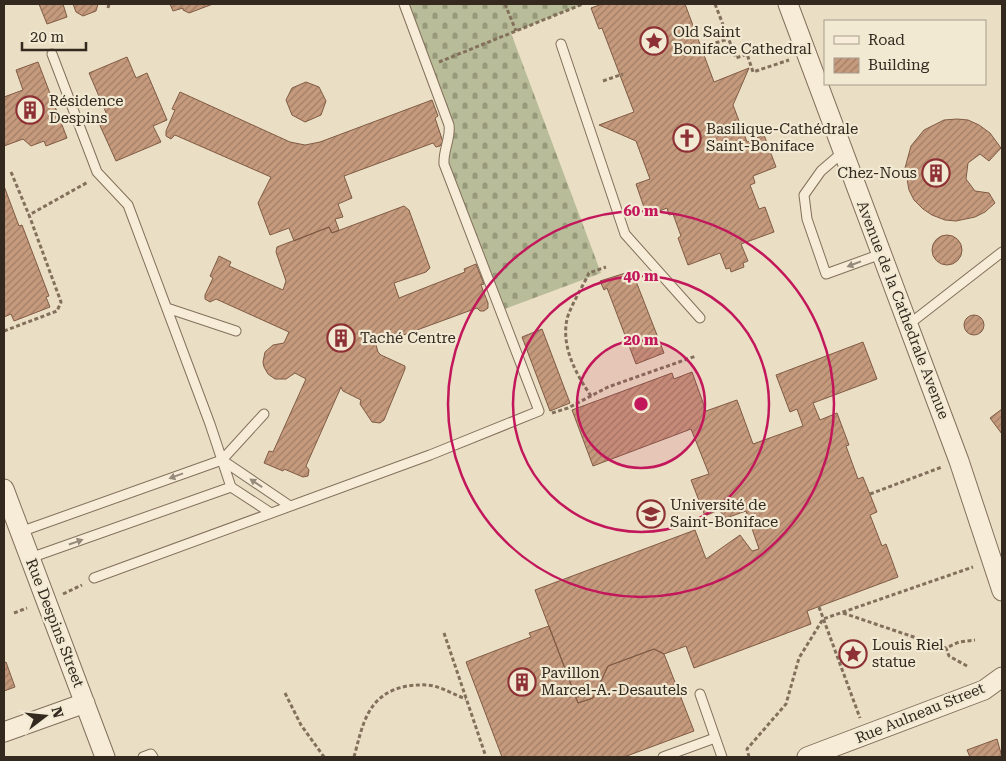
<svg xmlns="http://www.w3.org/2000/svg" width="1006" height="761" font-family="'Roboto Serif',serif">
<defs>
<pattern id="cemetery-stones" width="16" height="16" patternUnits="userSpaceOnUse" patternTransform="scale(1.25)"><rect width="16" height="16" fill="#b9bc98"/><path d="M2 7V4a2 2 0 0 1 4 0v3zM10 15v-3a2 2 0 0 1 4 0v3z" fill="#97997b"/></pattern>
<pattern id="building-hatch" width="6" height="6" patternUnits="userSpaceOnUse" patternTransform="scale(1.25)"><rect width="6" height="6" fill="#c59a7d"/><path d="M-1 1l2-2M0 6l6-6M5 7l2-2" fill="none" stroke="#a17e66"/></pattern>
</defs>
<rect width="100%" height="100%" fill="#eadec4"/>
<!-- cemetery -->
<path fill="url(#cemetery-stones)" d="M404,4H583L511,33L601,273L502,310L444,164L450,132Z"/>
<!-- building -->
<path fill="url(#building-hatch)" stroke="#805b44" d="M39,4H63L67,17L47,24Z
M73,4H98L96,11L83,16L76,12Z
M170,4H213L189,13L183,10V8L173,11Z
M602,4H685L714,82L749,68L733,105L747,142L764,135L776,167L753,176L755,183L750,185L759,209L765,207L774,232L741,244L748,261L743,263L744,267L731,272L730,268L726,269L720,253L688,265L678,238L681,236L673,214L669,215L667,208L647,216L636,184L650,179L636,141L599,125L634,112L602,28L599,29L591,8Z
M127,57L136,78L147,73L167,120L153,126L161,142L116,161L97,119L107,115L89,73Z
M38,62L67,138L46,146L44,141L31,146L23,139L4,146V97L23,90L16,70Z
M306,82L319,87L326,101L321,115L305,122L292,115L286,100L292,88Z
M180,92L290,142L305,145L320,142L432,100L438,116L435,118L443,142L440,146L436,147L433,143L344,176L352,198L338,204L343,217L335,219L339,230L332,233L329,227L294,241L289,228L270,235L258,203L271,177L175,135L171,139L166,136V131L175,110L172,109Z
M957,119L968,120L979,125L990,133L1001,148L989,161L980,154L968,163L966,179L975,191L989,193L995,203L985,212L975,217L956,221L945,220L932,215L923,209L914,200L909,190L905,168L911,146L924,130L944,120Z
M4,186L19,226L22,225L49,296L46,297L50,307L14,321L11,314L4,317Z
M404,206L409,210L430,268L426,272L394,283L399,298L465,272L464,269L476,264L484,284L481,285L488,303V308L484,311H480L477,308L376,345L378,352L381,355L405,366V369L384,420L380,423L372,422L360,404L361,400L343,391L341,387L306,466L309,470L308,476L303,477L284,469L283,471L264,463L269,451L273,452L306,379L295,373L286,379H275L268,374L264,367L263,362L265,352L273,345L284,343L289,332L216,299L210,302L205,299V295L213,278L210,276L219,256L231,262L229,266L283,290L286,281L276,252L277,247L329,227L332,233Z
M932 250a15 15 0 1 1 30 0a15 15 0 1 1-30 0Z
M632,271L664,353L636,364L607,288L604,290L600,281Z
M964 325a10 10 0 1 1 20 0a10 10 0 1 1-20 0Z
M542,329L570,403L550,411L522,337Z
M863,342L877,379L813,403L820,420L837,413L849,445L846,446L858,479L863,477L877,512L870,515L882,546L886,544L898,577L807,611L811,624L694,668L686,646L664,654L654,649L608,666L593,698L578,703L535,590L695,530L706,559L740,535L752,551L759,549L746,511L726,518L719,510L705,516L691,480L709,474L691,429L593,466L572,410L672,373L674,379L692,372L706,411L737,400L753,444L803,426L797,409L790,412L776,375Z
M1002,409V434L990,418Z
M549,626L578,703L593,698L608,666L654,649L664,654L694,731L624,757H502L466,662L531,637L529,633Z
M6,662L15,687L4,691V663Z
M997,739L1002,757H970L967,750Z"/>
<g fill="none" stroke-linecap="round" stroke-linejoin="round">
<!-- lane casing -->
<g stroke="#83705c" stroke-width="11">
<path id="lane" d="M561,44L625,234L700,318
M52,54L97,172L128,205L210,424L231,487L271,513
M843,152L821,171L804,195L807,219L826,274L881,254
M167,308L236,331
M908,325L1002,252
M222,460L290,506
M20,532L222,460L264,414
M30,558L231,487
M94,578L430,455L539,411L444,164C443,150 451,138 449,125L404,4
M700,694L722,757
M143,757L151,754L153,757
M663,757L715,738"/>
</g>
<!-- street casing -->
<g stroke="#83705c" stroke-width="21">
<path id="street" d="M788,4L959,461L1002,591
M4,489L105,757
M4,732L85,703
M807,757L984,690L1002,677"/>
</g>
<!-- path -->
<path stroke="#83705c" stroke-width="3" stroke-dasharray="4 2.5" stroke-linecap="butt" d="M505,4L516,31
M715,4L736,58L747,54L753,72L789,60
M108,8L109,4
M697,49L728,39
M439,62L583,4
M603,81L623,74
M11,172L29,215
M4,331L57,311L61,302L29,215L88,182
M591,396C576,374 561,347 567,319C570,307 583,286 589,273L606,267
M552,413L568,408L608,387L696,356
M870,494L942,467
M63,594L82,585
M819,607L860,718
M14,613L27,608
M843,613L946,648
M444,633L486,757
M967,666L949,656L946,648L959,642L975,640
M285,693L301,725L324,757
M354,757C363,724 367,694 407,686C416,685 425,684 434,686C445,689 455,695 466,699
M749,757L747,749L786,704L799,658L823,619L973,567"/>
<!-- lane -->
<use href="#lane" stroke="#f6ecd7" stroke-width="9"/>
<!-- street -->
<use href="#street" stroke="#f6ecd7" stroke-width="19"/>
</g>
<!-- one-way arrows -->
<defs><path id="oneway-solid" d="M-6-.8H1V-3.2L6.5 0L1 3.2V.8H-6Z" transform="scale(1.25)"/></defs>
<g fill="#958a7b">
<use href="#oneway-solid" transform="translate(854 264) rotate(159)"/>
<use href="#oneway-solid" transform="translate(176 476) rotate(160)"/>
<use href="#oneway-solid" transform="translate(256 483) rotate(-146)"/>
<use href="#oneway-solid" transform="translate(76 542) rotate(-19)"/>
</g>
<!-- distance rings -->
<circle cx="641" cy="404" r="64" fill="#c2185b" fill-opacity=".12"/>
<g fill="none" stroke="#c2185b" stroke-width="2.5">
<circle cx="641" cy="404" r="64"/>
<circle cx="641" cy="404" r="128"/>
<circle cx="641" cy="404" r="193"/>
</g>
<!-- icons -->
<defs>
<g id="sight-ring" transform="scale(1.4375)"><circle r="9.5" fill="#f2e9d3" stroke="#8d3134" stroke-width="1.5"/><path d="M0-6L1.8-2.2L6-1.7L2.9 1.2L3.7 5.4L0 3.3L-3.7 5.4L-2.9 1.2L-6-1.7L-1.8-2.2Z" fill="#8d3134"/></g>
<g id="building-ring" transform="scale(1.4375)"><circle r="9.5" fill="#f2e9d3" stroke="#8d3134" stroke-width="1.5"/><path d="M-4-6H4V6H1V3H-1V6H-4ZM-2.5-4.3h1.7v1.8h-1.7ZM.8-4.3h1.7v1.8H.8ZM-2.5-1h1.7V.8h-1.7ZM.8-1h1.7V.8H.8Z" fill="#8d3134"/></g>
<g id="church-ring" transform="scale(1.4375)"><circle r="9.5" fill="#f2e9d3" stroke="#8d3134" stroke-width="1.5"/><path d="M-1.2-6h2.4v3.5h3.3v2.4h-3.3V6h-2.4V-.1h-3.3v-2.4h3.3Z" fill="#8d3134"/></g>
<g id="university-ring" transform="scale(1.4375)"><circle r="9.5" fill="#f2e9d3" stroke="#8d3134" stroke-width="1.5"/><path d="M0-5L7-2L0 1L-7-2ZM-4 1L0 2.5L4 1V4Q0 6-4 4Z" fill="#8d3134"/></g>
</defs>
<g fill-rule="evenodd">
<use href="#sight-ring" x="654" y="41"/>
<use href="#building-ring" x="30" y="110"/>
<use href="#church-ring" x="687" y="138"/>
<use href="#building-ring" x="936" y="173"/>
<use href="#building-ring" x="341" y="338"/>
<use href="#university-ring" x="651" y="514"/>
<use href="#sight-ring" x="853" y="654"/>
<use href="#building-ring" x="522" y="682"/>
</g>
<g text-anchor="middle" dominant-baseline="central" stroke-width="4.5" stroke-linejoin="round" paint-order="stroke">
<!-- poi labels -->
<g font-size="15" fill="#34291f" stroke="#f2e9d3" text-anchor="start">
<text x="673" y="32">Old Saint<tspan x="673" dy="17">Boniface Cathedral</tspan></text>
<text x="49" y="101">Résidence<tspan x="49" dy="17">Despins</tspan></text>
<text x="706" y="129">Basilique-Cathédrale<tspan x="706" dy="17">Saint-Boniface</tspan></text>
<text x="917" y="173" text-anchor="end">Chez-Nous</text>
<text x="360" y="338">Taché Centre</text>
<text x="670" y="505">Université de<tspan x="670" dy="17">Saint-Boniface</tspan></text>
<text x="872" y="645">Louis Riel<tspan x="872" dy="17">statue</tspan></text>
<text x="541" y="673">Pavillon<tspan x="541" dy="17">Marcel-A.-Desautels</tspan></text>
</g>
<!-- street labels -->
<g font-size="15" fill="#34291f" stroke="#f2e9d3">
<text transform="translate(903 310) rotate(69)">Avenue de la Cathedrale Avenue</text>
<text transform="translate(55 623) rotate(69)">Rue Despins Street</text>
<text transform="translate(920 713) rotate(-22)">Rue Aulneau Street</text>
</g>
</g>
<circle cx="641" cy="404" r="8" fill="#c2185b" stroke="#f2e9d3" stroke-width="2.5"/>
<g font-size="15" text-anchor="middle" font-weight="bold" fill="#c2185b" stroke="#f2e9d3" stroke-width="4.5" stroke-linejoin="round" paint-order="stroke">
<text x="641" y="216">60 m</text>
<text x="641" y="281">40 m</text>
<text x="641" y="345">20 m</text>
</g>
<!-- border -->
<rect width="1006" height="761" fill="none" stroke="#34291f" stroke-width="10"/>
<!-- legend -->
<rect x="824" y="20" width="162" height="65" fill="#f2e9d3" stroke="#a69c8b"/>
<rect x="834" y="36" width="25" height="8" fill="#f6ecd7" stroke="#a69c8b"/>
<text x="868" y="45" font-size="15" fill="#34291f">Road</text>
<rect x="834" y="58" width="25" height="15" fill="url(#building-hatch)" stroke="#a69c8b"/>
<text x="868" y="70" font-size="15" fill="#34291f">Building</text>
<!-- north arrow -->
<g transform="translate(45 716) rotate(74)" stroke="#f2e9d3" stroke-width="4" paint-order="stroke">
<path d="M0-4L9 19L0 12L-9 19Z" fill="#34291f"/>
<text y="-8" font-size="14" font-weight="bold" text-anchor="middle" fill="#34291f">N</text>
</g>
<!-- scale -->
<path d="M22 42v8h64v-8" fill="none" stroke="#34291f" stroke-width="2.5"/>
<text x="30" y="42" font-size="15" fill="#34291f" stroke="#f2e9d3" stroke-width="4" paint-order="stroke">20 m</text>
</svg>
